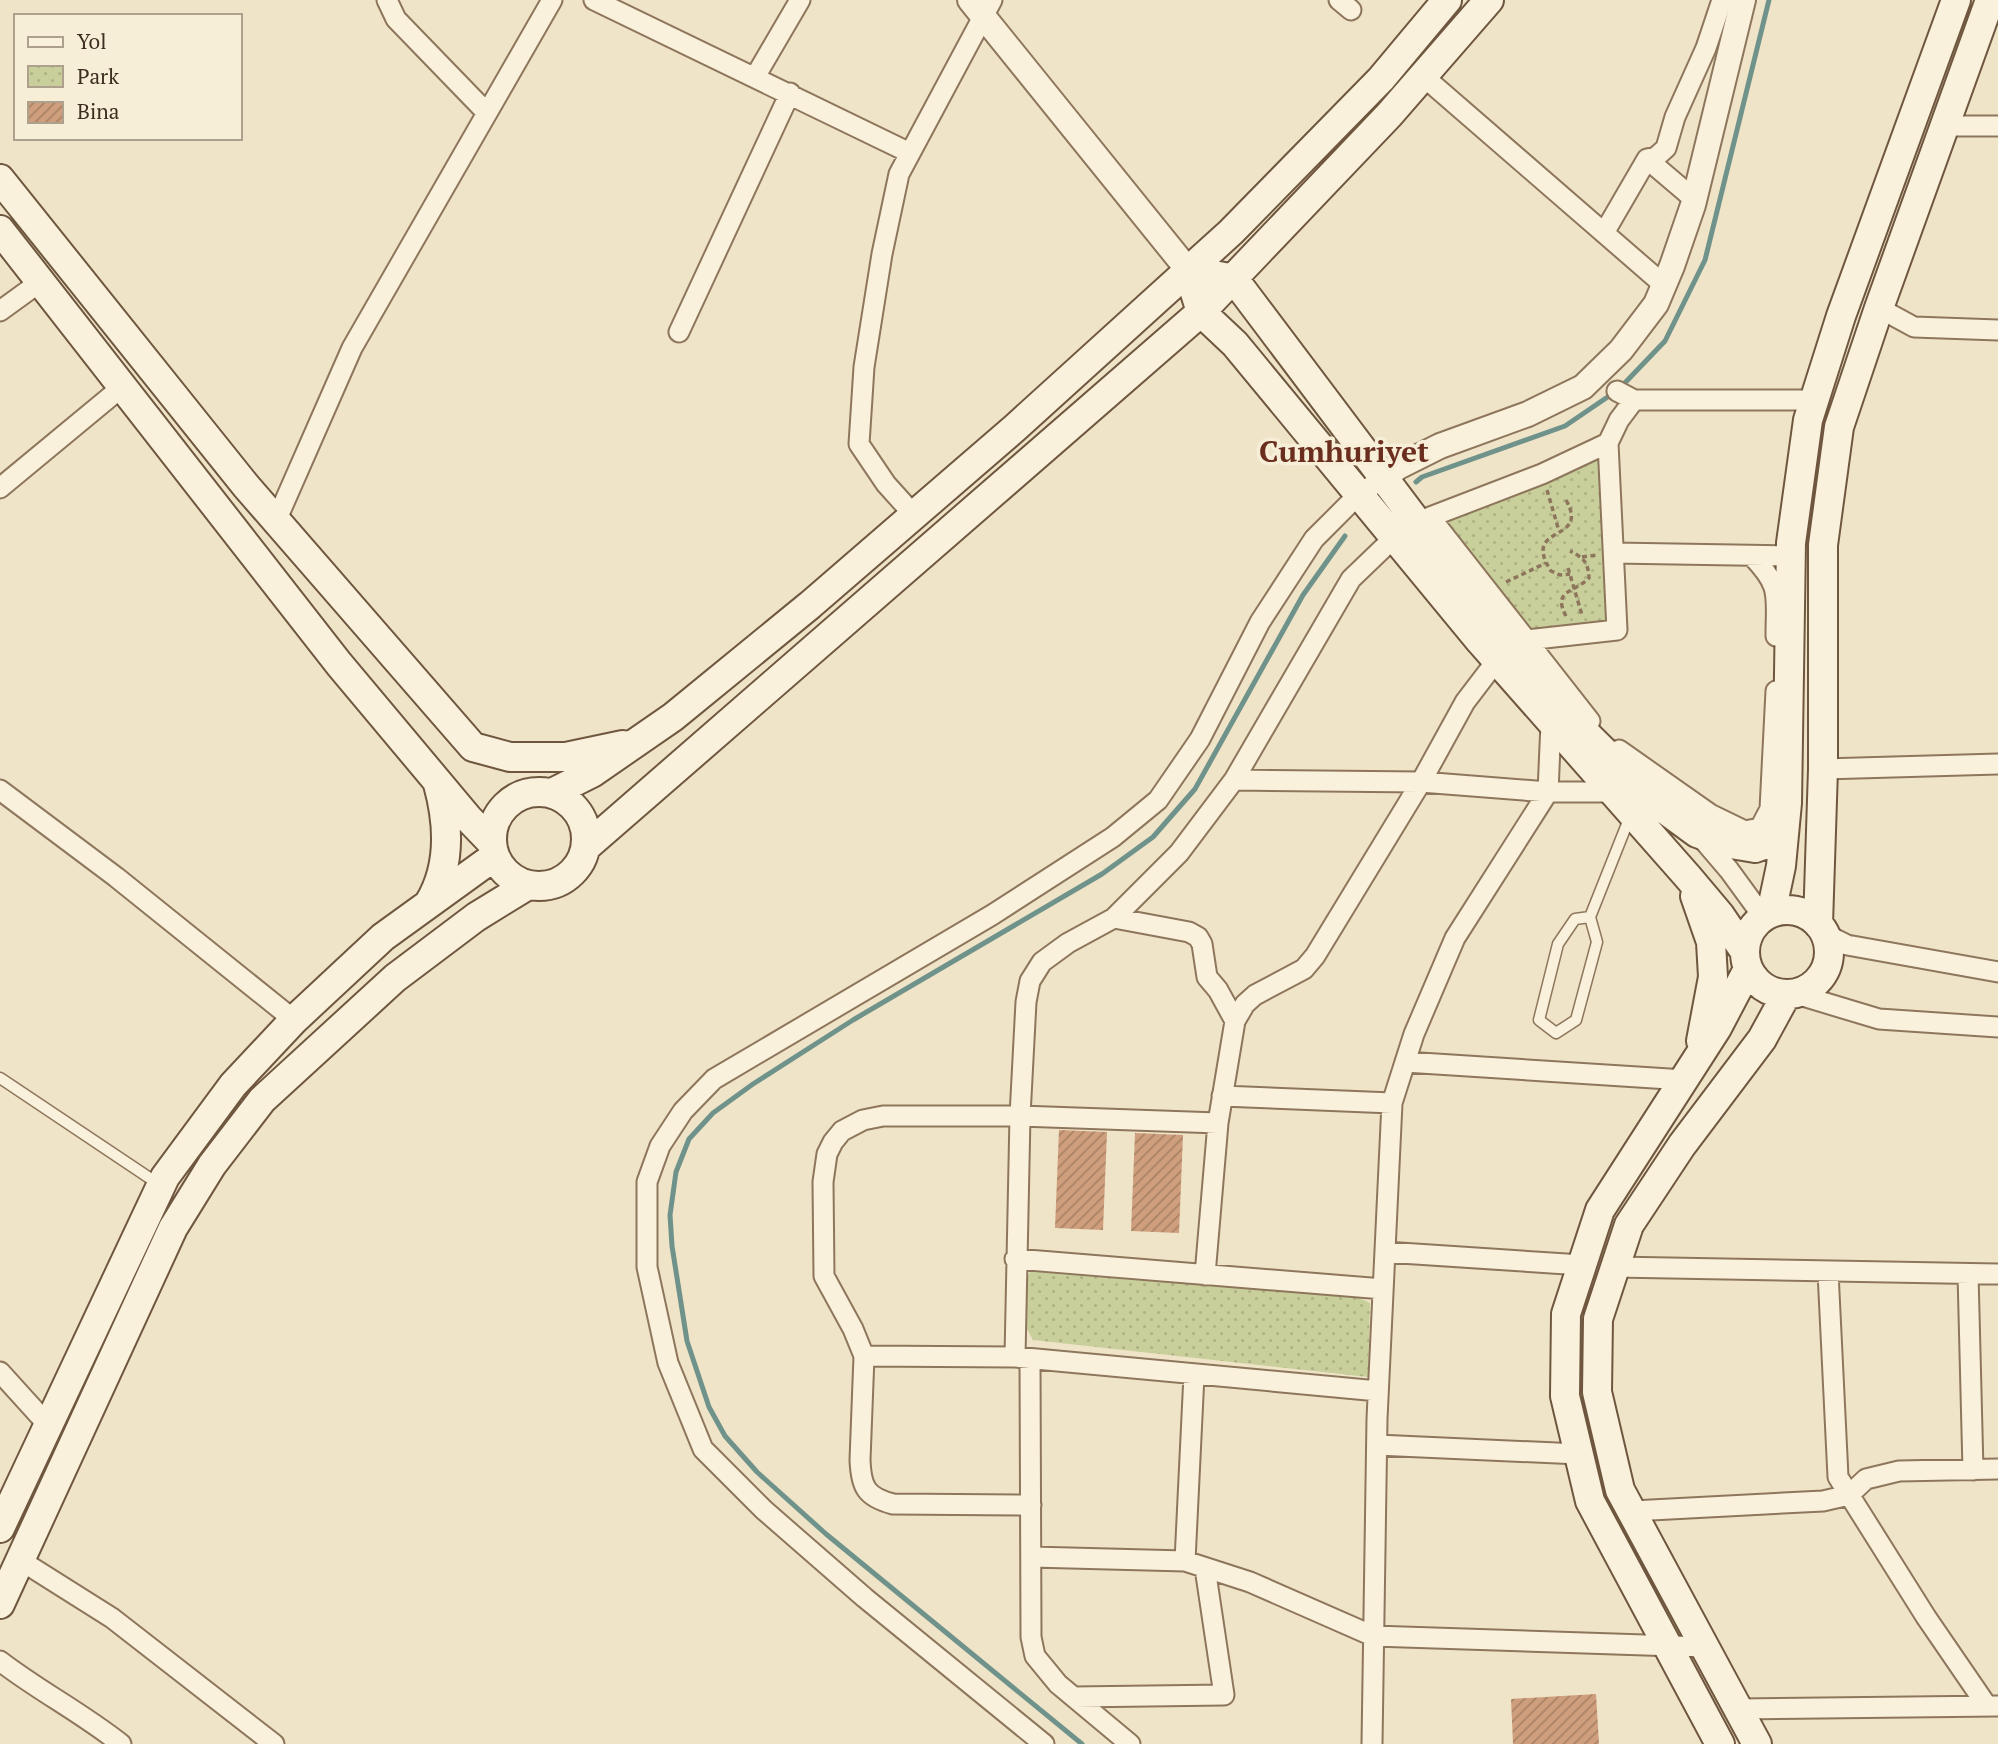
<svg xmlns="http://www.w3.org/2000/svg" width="1998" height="1744" font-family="'PT Serif',serif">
<defs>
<pattern id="park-dots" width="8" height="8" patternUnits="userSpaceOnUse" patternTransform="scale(1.75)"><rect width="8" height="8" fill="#c9cf9b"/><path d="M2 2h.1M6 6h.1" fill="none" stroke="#aeb285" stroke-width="1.8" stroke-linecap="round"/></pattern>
<pattern id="building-hatch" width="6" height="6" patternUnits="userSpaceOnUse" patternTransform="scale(1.75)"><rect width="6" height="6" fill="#cf9f7d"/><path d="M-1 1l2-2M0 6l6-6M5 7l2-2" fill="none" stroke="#a98266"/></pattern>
</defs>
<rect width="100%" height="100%" fill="#f0e4c8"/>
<!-- park -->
<path fill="url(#park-dots)" d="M1605,449L1614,628L1529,638L1435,518Z
M1032,1269L1358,1297L1370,1303L1368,1377L1033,1340L1027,1329V1277Z"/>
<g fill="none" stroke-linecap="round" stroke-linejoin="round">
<!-- stream -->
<path stroke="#6f938a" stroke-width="5" d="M1620,388L1665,341L1705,260L1769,0
M1416,482L1422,477L1565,426L1612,394
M1082,1744L826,1534L757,1472L725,1436L709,1407L687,1341L672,1246L670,1215L676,1172L689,1139L713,1113L753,1084L853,1020L1102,874L1153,837L1195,789L1303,595L1345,536"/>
</g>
<!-- building -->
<path fill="url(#building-hatch)" d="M1059,1130L1107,1132L1103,1230L1055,1228Z
M1135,1133L1183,1135L1179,1233L1131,1231Z
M1596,1694L1599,1744H1513L1511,1699Z"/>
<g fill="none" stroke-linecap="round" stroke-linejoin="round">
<!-- service casing -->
<g stroke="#8d765c" stroke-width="13">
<path id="service" d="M1590,917L1575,919L1558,944L1539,1020L1556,1033L1576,1020L1597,942L1590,917L1627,824L1633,816
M0,1078L160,1185"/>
</g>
<!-- minor casing -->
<g stroke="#8d765c" stroke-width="23">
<path id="minor" d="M387,0L396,19L487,113
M594,0L910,153
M1339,0L1351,10
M1423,76L1664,285
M755,77L800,0
M1944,126H1998
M1647,159L1694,199
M1604,233L1647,159L1656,157L1666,148L1675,117L1706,48L1722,0
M1879,308L1914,327L1998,330
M0,311L40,282
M679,332L790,93
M1617,391L1634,400H1814
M0,488L122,387
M914,515L886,484L859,444L864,367L882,254L899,174L992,0
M276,521L352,348L552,0
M1614,553L1790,556
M1752,556C1782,587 1776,595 1776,636
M1527,640L1617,630L1608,443L1619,420L1634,400
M1590,721L1430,517L1542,474L1608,443
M1619,750L1710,814L1745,831L1760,828L1770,809L1776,691
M1823,769L1998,764
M1234,780L1421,782L1548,792H1611
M0,790L116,877L294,1020
M1700,836L1729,870L1764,918
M1114,918L1189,932L1198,937L1202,944L1207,977L1218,990L1235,1021
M1825,934L1847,945L1998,972
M1796,994L1879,1019L1998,1027
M1405,1062L1685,1080
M1222,1096L1392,1103
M1385,1252L1582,1265
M1015,1259L1383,1289
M1615,1267L1998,1274
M1828,1272L1838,1477L1926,1617L1987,1706
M1968,1274L1973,1470
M1205,1275L1218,1123L1235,1021L1245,1004L1255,995L1304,969L1315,956L1421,782L1465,702L1497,660
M864,1356L1015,1357L1378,1391
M1015,1357L1020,1116L1026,1002L1030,981L1042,962L1068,943L1114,918L1179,853L1234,780L1351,579L1402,530
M1030,1359L1031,1637L1035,1656L1058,1684L1130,1744
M0,1372L48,1425
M1377,1445L1579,1454
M1031,1505L893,1504C866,1497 861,1487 860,1460L864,1356L853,1329L824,1276L823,1182L827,1154L833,1142L842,1131L863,1120L883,1116H1020L1218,1123
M1632,1511L1823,1501L1849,1495L1866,1479L1899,1471L1998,1469
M1032,1557L1185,1561L1250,1582L1373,1636L1705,1647
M20,1560L112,1618L274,1744
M1185,1561L1194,1375
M0,1661C39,1691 82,1713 121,1744
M1074,1697L1224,1695L1205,1568
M1738,1709L1997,1706
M1044,1744L865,1598L764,1510L703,1449L668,1363L647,1267V1182L660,1146L683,1111L714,1079L992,915L1113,837L1158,800L1200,739L1260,622L1314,539L1359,494L1384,478
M1372,1744L1377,1419L1392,1103L1414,1034L1455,938L1548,792L1551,723"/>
</g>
<!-- tertiary casing -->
<g stroke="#8d765c" stroke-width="28">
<path id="tertiary" d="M970,0L1188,270
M1384,478L1398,467L1440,446L1528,414L1583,387L1621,350L1656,304L1672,266L1693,205L1743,0"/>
</g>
<!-- secondary casing -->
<g stroke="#6f573f" stroke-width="32">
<path id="secondary" d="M0,179L246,486L473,747L510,757H566L623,745
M0,230L339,664L468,818L492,843
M492 839a47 47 0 1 1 94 0a47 47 0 1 1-94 0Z
M552,793L592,773L673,717L810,605L1016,427L1231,232L1381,79L1447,0
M586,847L1201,312L1389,115L1489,0
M1695,896L1711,942L1713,977L1701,1041
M429,903C451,867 449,824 438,784
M1745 952a42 42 0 1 1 84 0a42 42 0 1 1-84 0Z
M1771,913L1781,866L1787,803L1791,543L1808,420L1841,316L1956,0
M1818,924L1823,769V545L1839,427L1879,308L1990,0
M1745,952L1720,915L1688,877L1480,641L1235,344L1201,312L1188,270L1234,279L1514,651L1574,722L1656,803L1697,833L1725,843L1755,848L1774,841L1787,803
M0,1528L165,1177L233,1085L294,1020L383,937L495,856
M0,1604L173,1228L212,1165L262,1100L395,978L476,917L528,885
M1720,1744L1590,1501L1565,1396L1566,1314L1600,1210L1717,1028L1748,969
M1757,1744L1620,1490L1597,1392L1598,1319L1629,1225L1682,1145L1762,1039L1786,995"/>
</g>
<!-- path -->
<path stroke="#8d765c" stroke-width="3.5" stroke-dasharray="5 3.5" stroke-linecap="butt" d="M1547,490L1559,531
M1566,500C1591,544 1520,523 1551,571L1560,575L1570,574
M1582,557L1597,555
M1568,568L1582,615
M1506,582L1546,563
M1566,616C1552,590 1574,593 1589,578C1588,562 1584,558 1570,551"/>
<!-- service -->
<use href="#service" stroke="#faf1dc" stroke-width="10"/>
<!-- minor -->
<use href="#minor" stroke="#faf1dc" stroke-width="19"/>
<!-- tertiary -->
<use href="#tertiary" stroke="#faf1dc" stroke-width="24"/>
<!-- secondary -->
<use href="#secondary" stroke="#faf1dc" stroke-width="28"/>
</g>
<g text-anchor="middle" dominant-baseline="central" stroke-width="7" stroke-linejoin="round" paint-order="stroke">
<!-- district labels -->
<g font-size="30" font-weight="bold" fill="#6b2e1e" stroke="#f7eed8">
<text x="1344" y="451">Cumhuriyet</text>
</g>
</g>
<!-- legend -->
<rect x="14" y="14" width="228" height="126" fill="#f7eed8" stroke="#ada18e" stroke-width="2"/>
<rect x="28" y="37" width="35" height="10" fill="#faf1dc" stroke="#ada18e" stroke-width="2"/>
<text x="77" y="49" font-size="21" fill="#3d2e20">Yol</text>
<rect x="28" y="66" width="35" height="21" fill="url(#park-dots)" stroke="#ada18e" stroke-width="2"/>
<text x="77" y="84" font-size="21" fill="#3d2e20">Park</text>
<rect x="28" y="102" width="35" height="21" fill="url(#building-hatch)" stroke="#ada18e" stroke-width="2"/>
<text x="77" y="119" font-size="21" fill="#3d2e20">Bina</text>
</svg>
